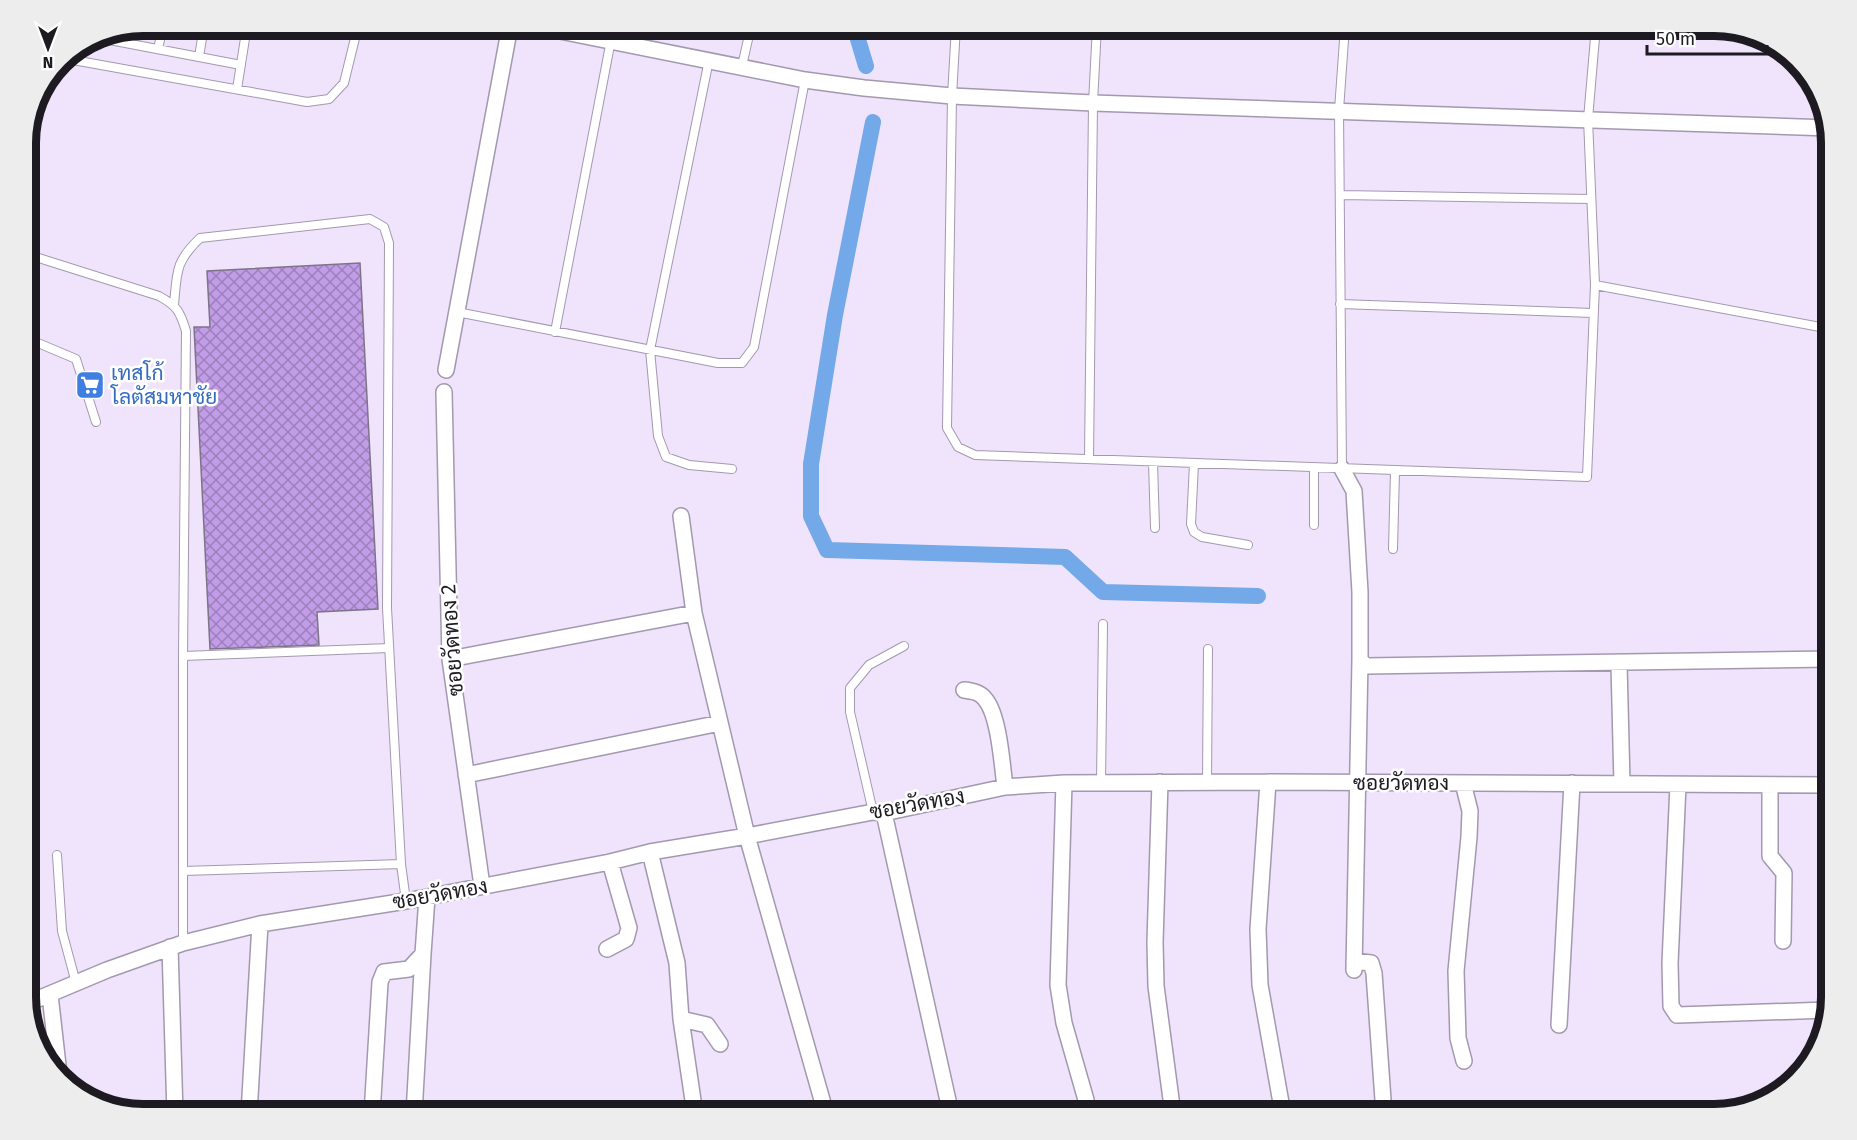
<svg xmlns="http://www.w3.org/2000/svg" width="1857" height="1140" font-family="'Fira Sans',Sarabun,sans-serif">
<defs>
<pattern id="building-cross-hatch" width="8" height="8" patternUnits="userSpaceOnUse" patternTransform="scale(1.5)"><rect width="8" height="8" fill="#c19de7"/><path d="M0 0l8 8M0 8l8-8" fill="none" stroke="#9c7fbb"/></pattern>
</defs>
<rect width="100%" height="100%" fill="#efe4fb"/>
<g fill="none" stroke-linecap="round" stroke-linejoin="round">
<!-- canal -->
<path stroke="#73a8e9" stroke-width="16" d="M854,26L866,66
M873,122L835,315L811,464V516L827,550L1065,557L1103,592L1258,596"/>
</g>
<!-- building -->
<path fill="url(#building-cross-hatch)" stroke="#7d7488" stroke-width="1.5" d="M360,263L378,609L317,612L319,645L210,649L194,327H210L207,271Z"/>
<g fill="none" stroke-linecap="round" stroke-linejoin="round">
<!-- lane casing -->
<g stroke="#a399ae" stroke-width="10">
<path id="lane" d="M956,26L952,96L947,428L958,447L975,455L1587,477L1595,285L1588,119L1596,26
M94,37L241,65
M121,42L123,29
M158,49L163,26
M199,57L204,26
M62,58L307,102L329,99L344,83L358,26
M709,60L650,350L658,436L666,457L689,465L732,469
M742,66L751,26
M237,89L247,26
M1340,195L1591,199
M26,254L159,296C177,306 180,311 186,331L183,656V943
M1595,285L1831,329
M1340,304L1593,313
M174,305C177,272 175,262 200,238L370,219L384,227L389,243L387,608L401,864L406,901
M457,312L718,363H742L754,347L805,80
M555,332L611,40
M26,338L76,359L96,422
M1089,459L1093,103L1097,26
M1153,462L1155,528
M1194,464L1191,524L1194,532L1202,537L1248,545
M1314,468V525
M1342,469L1339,110L1345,26
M1393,549L1395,471
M183,656L389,648
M1207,782L1208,649
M1101,783L1103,624
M873,812L850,712V688L869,665L904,646
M57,855L62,931L76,983
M183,871L401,864"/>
</g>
<!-- street casing -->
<g stroke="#a399ae" stroke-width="18">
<path id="street" d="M535,26L805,80L864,88L952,96L1093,103L1829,128
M446,370L510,26
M444,392L450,659L482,886
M1342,469L1354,491L1360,592V660L1366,666L1831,659
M681,516L694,613L747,836L826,1114
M450,659L694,613
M1619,664L1622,784
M964,690C972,691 980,692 985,699C999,715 1002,764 1005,787
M466,775L720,723
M1160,782L1155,942L1156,986L1173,1114
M1268,782L1258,929L1260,985L1283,1114
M1064,783L1058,985L1064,1023L1086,1100
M1463,783L1470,811L1469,837L1456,971L1458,1038L1464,1061
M1678,785L1670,963L1671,1006L1677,1015L1828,1010
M1770,785V856L1784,873L1783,941
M884,813L951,1114
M650,852L677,963L681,1019L695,1114
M170,947L175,1114
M607,949L626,939L629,928L610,862
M1354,961L1371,963L1374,973L1384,1114
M1354,970L1360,660
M50,995L59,1074
M26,1004L107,970L183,943L260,924L406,901L610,862L650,852L747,836L873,812L884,813L1005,787L1064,783L1268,782L1831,785
M681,1019L707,1025L720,1044
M1559,1025L1572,783
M249,1114L260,924
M372,1114L380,982L384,972L409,969L423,954L427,897
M414,1114L423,954"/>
</g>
<!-- lane -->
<use href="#lane" stroke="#fff" stroke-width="8"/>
<!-- street -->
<use href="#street" stroke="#fff" stroke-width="15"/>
</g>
<!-- icons -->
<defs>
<g id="supermarket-square" transform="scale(1.5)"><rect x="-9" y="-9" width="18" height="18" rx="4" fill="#3f7fe0" stroke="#fff"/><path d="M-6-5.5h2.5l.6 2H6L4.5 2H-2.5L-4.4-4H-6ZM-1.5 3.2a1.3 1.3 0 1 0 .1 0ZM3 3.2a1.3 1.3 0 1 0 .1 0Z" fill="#fff"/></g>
</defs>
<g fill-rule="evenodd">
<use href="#supermarket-square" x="90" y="385"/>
</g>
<g text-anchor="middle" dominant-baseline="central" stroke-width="5" stroke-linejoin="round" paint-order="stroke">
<!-- shop labels -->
<g font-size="21" fill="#366cbe" stroke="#fff" text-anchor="start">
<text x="111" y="373">เทสโก้<tspan x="111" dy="24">โลตัสมหาชัย</tspan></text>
</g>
<!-- street labels -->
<g font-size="21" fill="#1d1a21" stroke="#fff">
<text transform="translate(452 640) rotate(-94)">ซอยวัดทอง 2</text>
<text x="1401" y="783">ซอยวัดทอง</text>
<text transform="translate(917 804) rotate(-10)">ซอยวัดทอง</text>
<text transform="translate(440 894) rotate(-10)">ซอยวัดทอง</text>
</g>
</g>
<!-- crop -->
<path d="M0 0H1857V1140H0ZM143 36H1714A107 107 0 0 1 1821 143V997A107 107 0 0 1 1714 1104H143A107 107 0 0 1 36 997V143A107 107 0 0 1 143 36Z" fill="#ededed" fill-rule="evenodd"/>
<path fill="none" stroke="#1d1a21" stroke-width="8" d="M143 36H1714A107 107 0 0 1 1821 143V997A107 107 0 0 1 1714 1104H143A107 107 0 0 1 36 997V143A107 107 0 0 1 143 36Z"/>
<!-- north arrow -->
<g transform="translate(48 48) rotate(180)" stroke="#ffffff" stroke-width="4.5" paint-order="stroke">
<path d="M0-4.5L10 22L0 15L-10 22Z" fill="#1d1a21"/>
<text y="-9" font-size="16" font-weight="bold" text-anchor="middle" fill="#1d1a21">N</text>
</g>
<!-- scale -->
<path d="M1647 45v9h120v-9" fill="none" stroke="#1d1a21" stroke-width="3"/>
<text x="1656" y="45" font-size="18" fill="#1d1a21" stroke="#ffffff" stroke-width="4.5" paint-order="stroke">50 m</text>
</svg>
